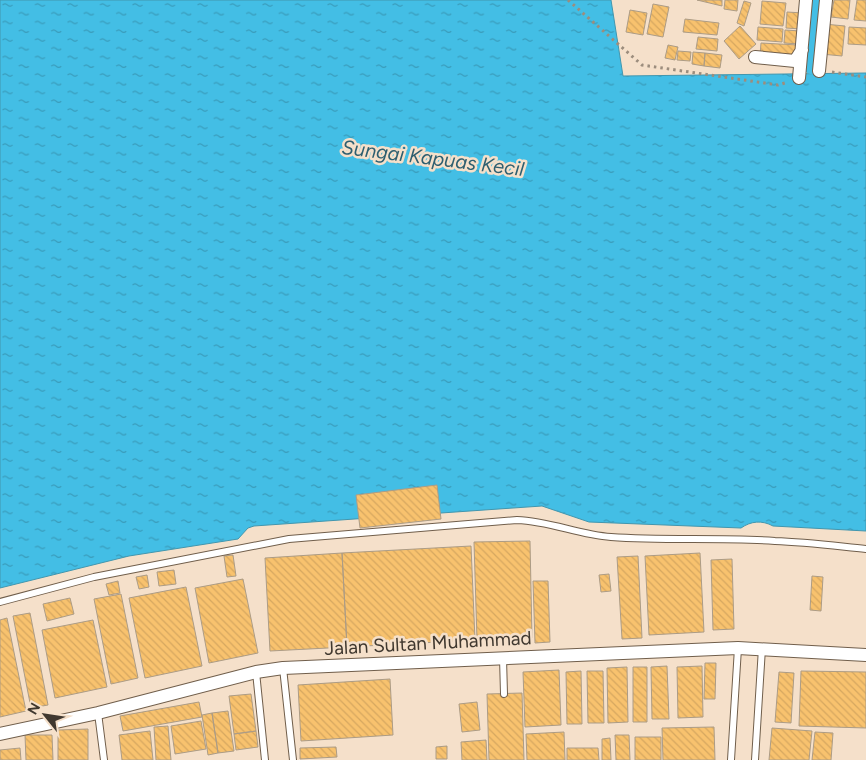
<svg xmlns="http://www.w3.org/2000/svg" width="866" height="760" font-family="Figtree,sans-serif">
<defs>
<pattern id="water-ripples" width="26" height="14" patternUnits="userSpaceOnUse" patternTransform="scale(1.25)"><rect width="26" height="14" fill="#43bee5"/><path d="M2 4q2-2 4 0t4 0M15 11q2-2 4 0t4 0" fill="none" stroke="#399bba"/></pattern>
<pattern id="building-back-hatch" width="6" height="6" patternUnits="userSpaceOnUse" patternTransform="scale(1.25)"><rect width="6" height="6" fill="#f8c26e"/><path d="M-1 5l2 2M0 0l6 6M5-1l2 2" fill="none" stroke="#d6a760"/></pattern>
</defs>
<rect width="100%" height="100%" fill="#f5e0ca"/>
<!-- water -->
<path fill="url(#water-ripples)" stroke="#4296ae" d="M0,0H611L623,76L866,73V531L773,526C762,520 751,521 741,528L589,522L542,506L254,526L248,528L238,539L129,556L0,588Z"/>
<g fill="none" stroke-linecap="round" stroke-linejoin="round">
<!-- canal -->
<path stroke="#43bee5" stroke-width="16" d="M811,66L817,0"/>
</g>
<!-- building -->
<path fill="url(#building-back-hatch)" stroke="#ac9c86" d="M697,0H722V6Z
M725,0H738L737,11L724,9Z
M834,0H850L848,19L831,17Z
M857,0H866V21L854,20Z
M744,1L751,3L744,26L737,23Z
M762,1L786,3L783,26L760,24Z
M653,4L669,7L663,37L647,34Z
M630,10L647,13L643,35L626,32Z
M787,12L803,13L801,29L786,28Z
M685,19L719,23L717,35L683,32Z
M824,24L845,26L842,56L821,54Z
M740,26L756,44L739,59L724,41Z
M758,27L783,29L782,42L757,40Z
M849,27L866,28V45L848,44Z
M785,30L801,31L800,44L784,43Z
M698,37L718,39L717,51L696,49Z
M761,43L798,45L795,57L760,55Z
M668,45L678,47L675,60L665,58Z
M678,51L691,52L690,61L677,60Z
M693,52L705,53L704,66L692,64Z
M705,53L722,55L720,68L704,66Z
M437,485L441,519L360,528L356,495Z
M530,541L532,638L477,640L474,542Z
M471,546L475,640L347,647L342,553Z
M342,553L347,647L270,651L265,558Z
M700,553L704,632L649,635L645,556Z
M233,555L236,576L227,577L224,556Z
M638,556L642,638L622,639L617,557Z
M732,559L734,629L713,630L711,560Z
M174,570L176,584L159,586L157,572Z
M609,574L611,591L601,592L599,575Z
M147,575L149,587L139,589L136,577Z
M812,576L823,577L821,611L810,610Z
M243,579L258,653L209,663L195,588Z
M118,581L120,593L109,595L106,584Z
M533,581H548L550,642L535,643Z
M186,587L202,666L145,678L129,598Z
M121,594L138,678L111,684L94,599Z
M70,598L74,614L47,621L43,604Z
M30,613L48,705L31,708L13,616Z
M7,618L26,711L0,717V620Z
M93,620L107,687L55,698L42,630Z
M705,663H716L715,699H704Z
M667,666L669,719H652L651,667Z
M702,666L703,717L678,718L677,667Z
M627,667L628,722L608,723L607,668Z
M633,667H647V722H633Z
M559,670L561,725L525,727L523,672Z
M581,671L582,724H567L566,672Z
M587,671H603L604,723H588Z
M801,671L866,672V728L799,726Z
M779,672L794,673L791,723L775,722Z
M390,679L393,735L301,741L298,685Z
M522,693L524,760H489L487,694Z
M251,694L256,731L234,734L229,696Z
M199,702L202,717L123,731L120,716Z
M477,702L480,730L462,732L459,704Z
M228,711L234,751L218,753L212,713Z
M212,713L218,753L208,755L202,715Z
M201,721L206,749L175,754L171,726Z
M168,726L171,760H156L154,727Z
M714,727L715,760H663L662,728Z
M772,728L812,731L809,760H769Z
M88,729V760H58V730Z
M150,731L153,760H122L119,735Z
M256,731L258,747L236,750L234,734Z
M564,732L565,760H527L526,734Z
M815,732L833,733L831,760H812Z
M25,735H52L53,760H26Z
M615,735H629L630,760H616Z
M635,737H661V760H635Z
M610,738L611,760H602V739Z
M486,740L487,760H462L461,742Z
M447,746V759H436V747Z
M336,747L337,757L300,759V748Z
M20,748L21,760H0V750Z
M567,748H598L599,760H567Z"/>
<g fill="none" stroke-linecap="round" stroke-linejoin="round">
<!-- service casing -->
<g stroke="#705e4b" stroke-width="8">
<path id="service" d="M0,602L94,577L289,539L517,520C550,521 579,535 611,537C665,541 720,537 775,541C805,542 836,546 866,549
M503,658L504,694
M283,668L293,760
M256,672L265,760
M98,713L104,760
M731,760L738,648
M755,760L762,648"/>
</g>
<!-- minor casing -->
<g stroke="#705e4b" stroke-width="14">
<path id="minor" d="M755,57L795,61L802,50
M819,71L826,0
M799,78L806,0
M0,734L98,713L256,672L283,668L738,648L866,655"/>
</g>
<!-- path -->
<path stroke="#9c8d7d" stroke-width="3" stroke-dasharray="2.5 4" stroke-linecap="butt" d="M568,0L642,65L778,85L788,82
M832,72L866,77"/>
<!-- service -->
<use href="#service" stroke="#fff" stroke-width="6"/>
<!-- minor -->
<use href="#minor" stroke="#fff" stroke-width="12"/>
</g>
<g text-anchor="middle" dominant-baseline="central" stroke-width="5" stroke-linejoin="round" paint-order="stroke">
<!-- street labels -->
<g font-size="19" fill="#40382f" stroke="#f5e0ca">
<text transform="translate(428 643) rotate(-3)">Jalan Sultan Muhammad</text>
</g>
<!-- water labels -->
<g font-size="20" font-style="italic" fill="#2e5f70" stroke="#f5e0ca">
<text transform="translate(433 158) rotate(7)">Sungai Kapuas Kecil</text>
</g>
</g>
<!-- north arrow -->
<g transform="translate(45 715) rotate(300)" stroke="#f5e0ca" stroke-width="4" paint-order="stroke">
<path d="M0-4L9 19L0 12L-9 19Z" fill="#40382f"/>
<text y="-8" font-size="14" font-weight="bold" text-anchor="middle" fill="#40382f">N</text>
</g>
</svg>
